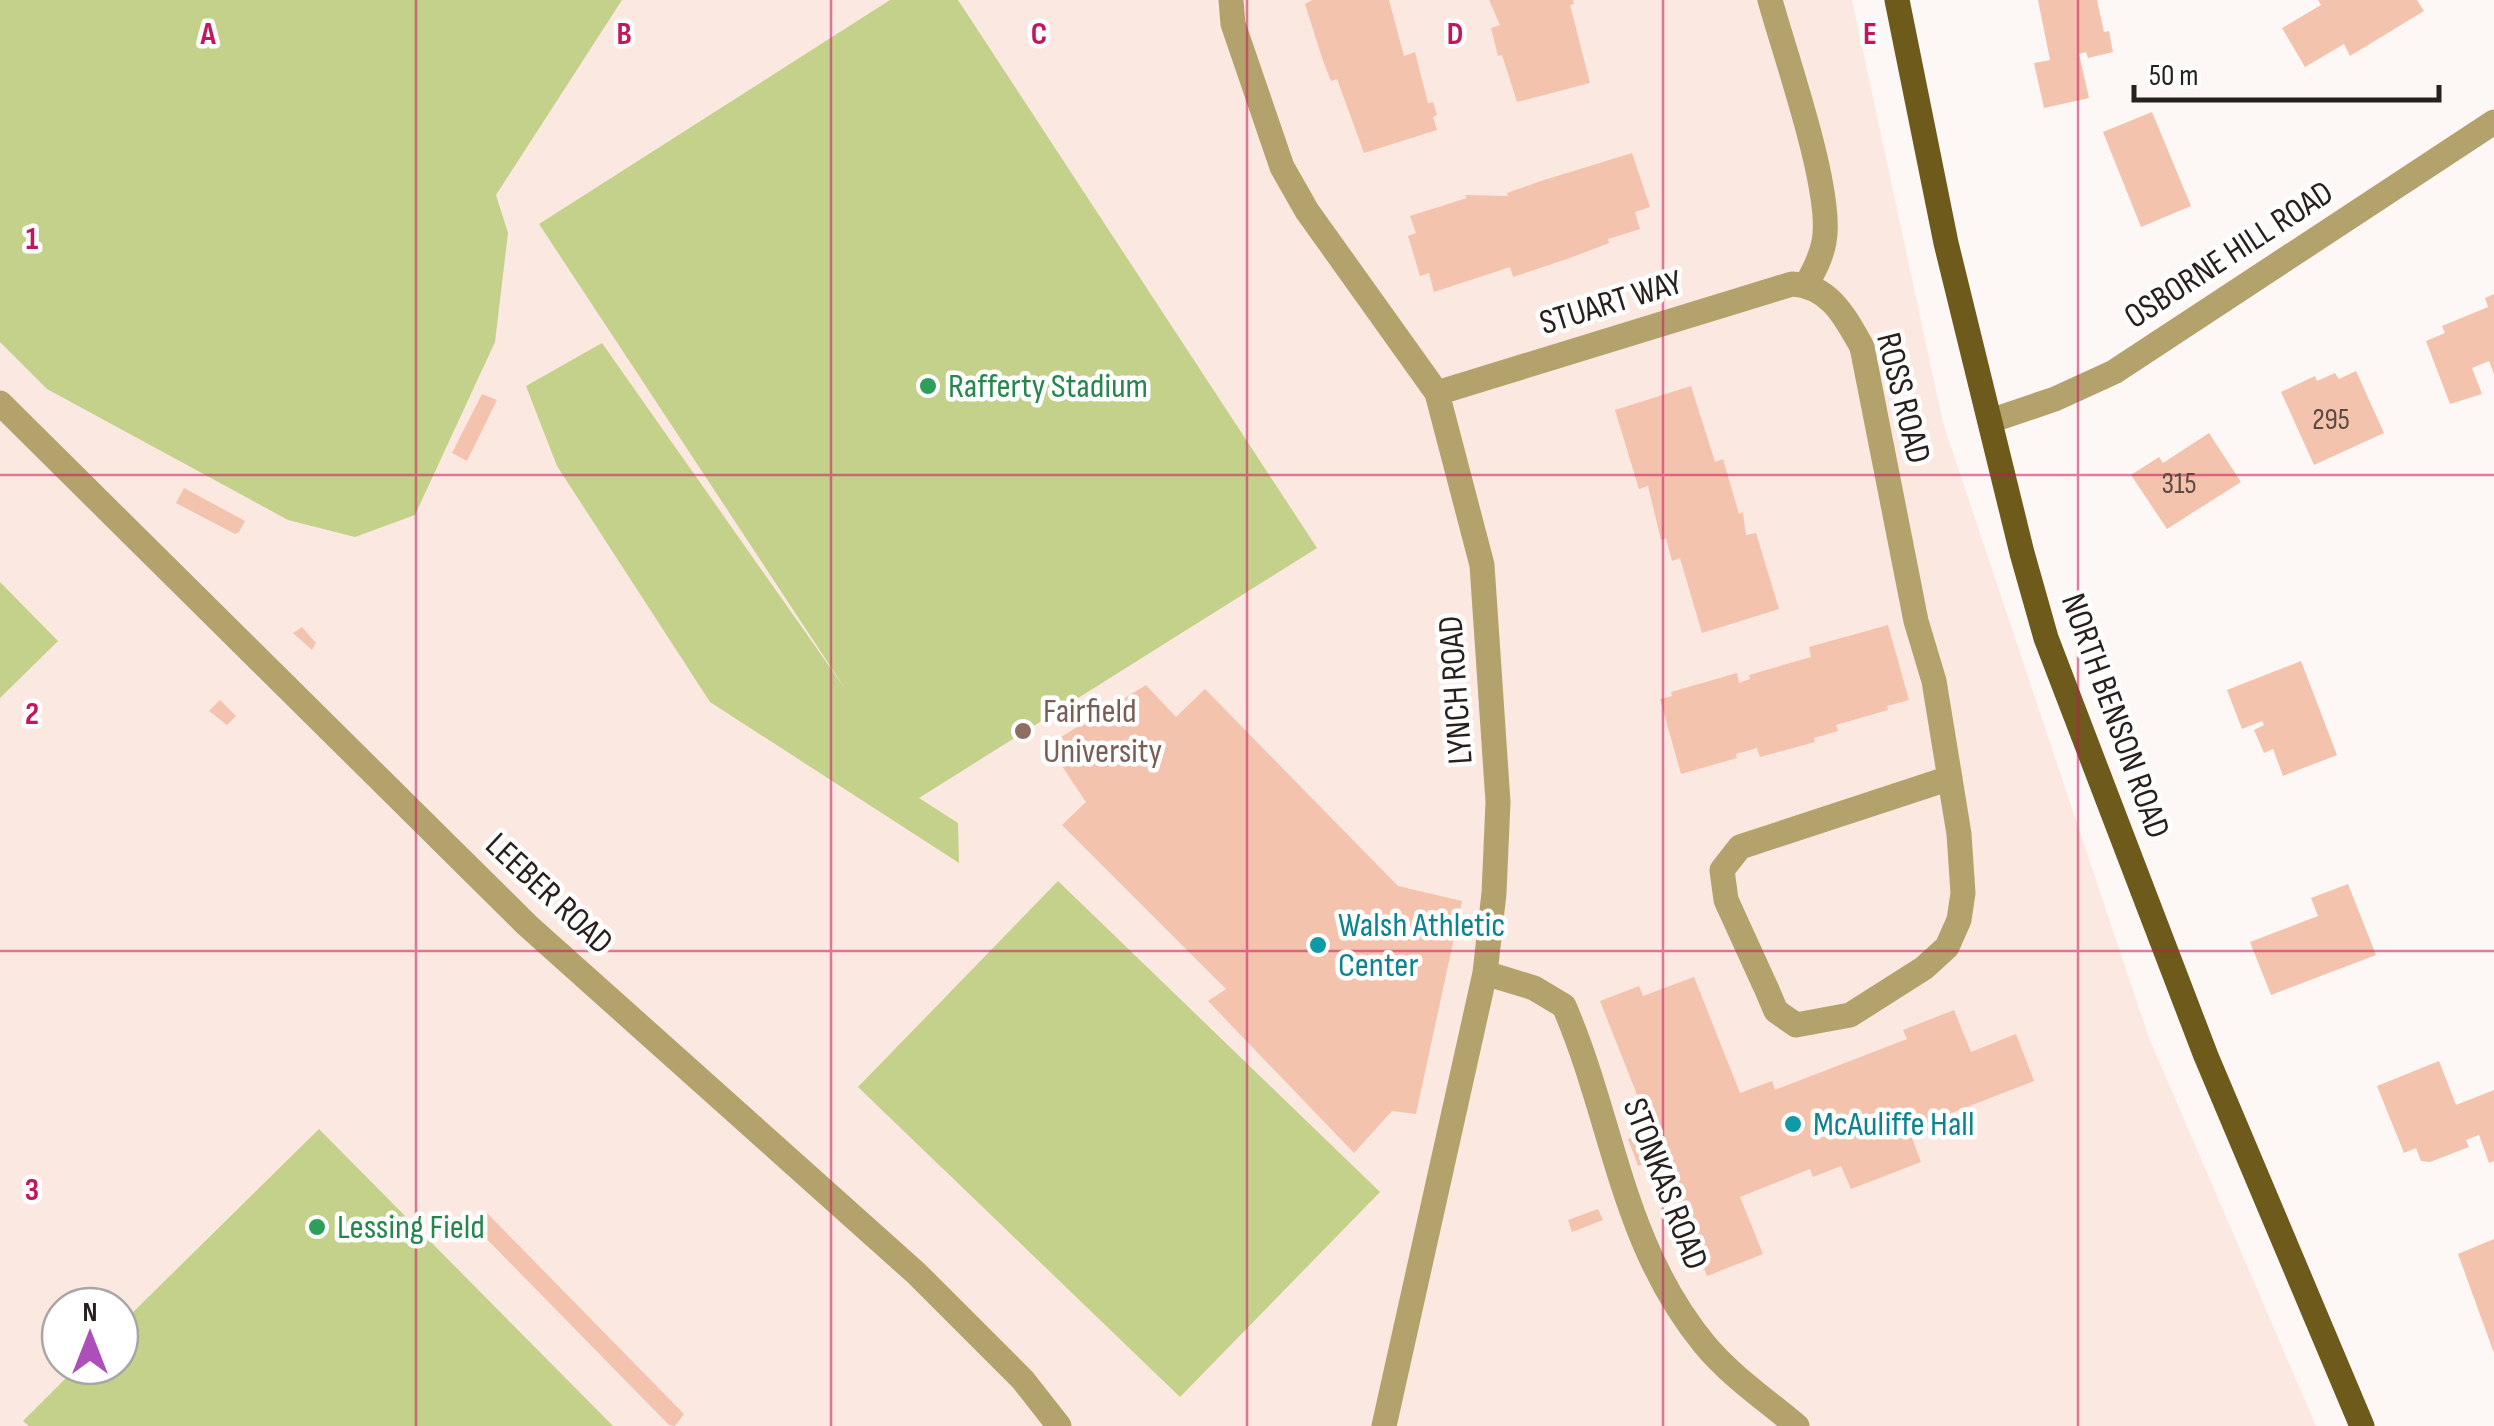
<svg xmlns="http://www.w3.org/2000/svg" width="2494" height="1426" font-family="'Sofia Sans Condensed',sans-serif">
<rect width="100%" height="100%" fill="#fdf8f6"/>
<!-- built -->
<path fill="#fbe8e0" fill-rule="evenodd" d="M0,0H1852L1943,423L2149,1038L2316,1426H0ZM60,1306H120V1366H60Z"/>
<!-- green -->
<path fill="#c4d18a" d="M0,0H622L496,195L508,233L495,342L415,515L355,537L288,520L47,389L0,342Z
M890,0H958L1317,548L919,798L958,823L959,863L710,702L557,466L526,386L602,343L846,690L539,224Z
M0,582L58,641L0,698Z
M1058,881L1380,1192L1180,1397L858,1087Z
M319,1129L613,1426H29L23,1421L78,1366H120V1325Z"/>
<!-- building -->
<path fill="#f4c3ae" d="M1312,0H1389L1404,56L1415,52L1428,103L1433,102L1437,115L1433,117L1437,130L1364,153L1337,79L1331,81L1322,58L1305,4Z
M1489,0H1573L1574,4L1570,5L1590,83L1517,102L1502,55L1498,56L1491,28L1500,25Z
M2038,0H2097L2104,32L2109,31L2113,52L2088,58L2086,52L2079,54L2089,98L2044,108L2034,63L2050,60Z
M2318,0H2417L2424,11L2350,56L2344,44L2305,67L2282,28L2321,5Z
M2152,112L2191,206L2141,227L2103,132Z
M1632,153L1650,207L1635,212L1640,229L1608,239L1609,243L1567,259L1513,277L1510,267L1434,292L1429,273L1420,276L1408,236L1416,233L1410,216L1467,198L1465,195L1508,196L1507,193L1541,181Z
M2494,294V374L2489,361L2472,368L2482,394L2450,404L2426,341L2445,333L2442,326L2488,307L2485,298Z
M2356,371L2384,433L2314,465L2281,392L2315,376L2317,381L2335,373L2339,379Z
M1691,386L1715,462L1723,459L1739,514L1743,512L1746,535L1756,533L1779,609L1702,633L1680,558L1672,561L1666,538L1661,540L1648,486L1639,489L1615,410Z
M482,394L497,400L467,461L452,453Z
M2209,433L2241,482L2167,529L2131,475L2159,457L2163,463Z
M184,488L245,521L239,532L235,534L176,503Z
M1888,625L1909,700L1887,706L1888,710L1836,725L1838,731L1814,738L1815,742L1760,757L1757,748L1736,754L1737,758L1681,774L1660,699L1672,696L1671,692L1737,673L1739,683L1750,679L1749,675L1811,657L1809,647Z
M302,627L316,643L312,650L293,633Z
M2301,661L2337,755L2283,776L2273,749L2264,753L2254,730L2264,725L2262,721L2242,729L2227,690Z
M1146,685L1176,717L1205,689L1398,886L1462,901L1416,1114L1392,1111L1354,1153L1208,1001L1226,989L1062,825L1086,802L1048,745Z
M220,700L236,716L227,725L209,711Z
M2348,884L2376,955L2271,995L2250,942L2318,916L2311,898Z
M1694,977L1740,1093L1772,1081L1775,1090L1907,1039L1903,1030L1954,1010L1971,1052L2016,1034L2034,1081L1936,1119L1939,1128L1912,1138L1921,1162L1851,1189L1841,1166L1813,1177L1810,1169L1740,1197L1763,1254L1707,1276L1660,1157L1638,1166L1628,1139L1651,1130L1600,1001L1639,986L1643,996Z
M2439,1061L2456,1105L2494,1090V1161L2489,1163L2479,1135L2466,1140L2469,1147L2430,1162L2421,1161L2416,1148L2404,1153L2377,1086Z
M1598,1209L1603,1220L1572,1232L1568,1220Z
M486,1212L684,1414L675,1426L669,1425L472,1224Z
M2494,1239V1353L2458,1254Z"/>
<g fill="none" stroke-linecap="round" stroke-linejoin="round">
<!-- minor -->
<path stroke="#b4a26c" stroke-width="25" d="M1231,0L1233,24L1282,167L1307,211L1437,393L1482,565L1498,802L1494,893L1485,973L1384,1426
M1770,0C1785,55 1834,192 1824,242C1821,258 1814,271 1806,285
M1437,393L1792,284C1830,286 1845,317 1862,347L1916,621L1934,681L1959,834L1963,893L1959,920L1947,947L1924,968L1850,1015L1796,1025L1776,1011L1767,990L1726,900L1722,870L1740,847L1950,778
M0,403L527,925L916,1273L1023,1380L1059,1426
M1990,421L2055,399L2114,372L2494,122
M1485,973L1534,988L1564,1006C1614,1122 1621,1243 1705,1345C1732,1377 1765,1399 1797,1426"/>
<!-- major -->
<path stroke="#6e5a1a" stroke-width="25" d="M1897,0L1946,243L2022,553L2046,638L2206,1056L2362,1426"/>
</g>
<!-- grid -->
<path fill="none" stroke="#c2185b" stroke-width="2.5" stroke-opacity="0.55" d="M416,0V1426M831,0V1426M1247,0V1426M1663,0V1426M2078,0V1426M0,475H2494M0,951H2494"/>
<!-- markers -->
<g fill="#2e9e5b" stroke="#fff" stroke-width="4">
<circle cx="928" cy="386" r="10"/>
<circle cx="317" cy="1227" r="10"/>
</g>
<circle fill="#8d6e63" stroke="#fff" stroke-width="4" cx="1023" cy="731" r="10"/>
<g fill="#0f9aa8" stroke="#fff" stroke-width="4">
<circle cx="1318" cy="945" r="10"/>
<circle cx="1793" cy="1124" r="10"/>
</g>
<g text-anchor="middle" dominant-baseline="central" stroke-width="9" stroke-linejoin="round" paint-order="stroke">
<!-- number labels -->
<g font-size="30" fill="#5c4941">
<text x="2331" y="420">295</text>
<text x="2179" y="484">315</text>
</g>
<!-- street labels -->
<g font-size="35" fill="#29201d" stroke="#fff">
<text transform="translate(2229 255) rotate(-33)">OSBORNE HILL ROAD</text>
<text transform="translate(1611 303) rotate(-17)">STUART WAY</text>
<text transform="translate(1903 398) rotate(76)">ROSS ROAD</text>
<text transform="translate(1456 690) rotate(-94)">LYNCH ROAD</text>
<text transform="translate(2115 716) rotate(70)">NORTH BENSON ROAD</text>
<text transform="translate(549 894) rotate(43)">LEEBER ROAD</text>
<text transform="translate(1665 1184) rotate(69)">STONKAS ROAD</text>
</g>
<!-- leisure labels -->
<g font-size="35" fill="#27864d" stroke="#fff" text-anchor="start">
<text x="948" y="386">Rafferty Stadium</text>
<text x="337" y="1227">Lessing Field</text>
</g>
<!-- education labels -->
<g font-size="35" fill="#785e54" stroke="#fff" text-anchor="start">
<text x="1043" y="711">Fairfield<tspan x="1043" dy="40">University</tspan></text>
</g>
<!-- culture labels -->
<g font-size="35" fill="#0d838f" stroke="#fff" text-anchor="start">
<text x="1338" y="925">Walsh Athletic<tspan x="1338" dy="40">Center</tspan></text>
<text x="1813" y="1124">McAuliffe Hall</text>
</g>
</g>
<g font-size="32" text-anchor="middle" font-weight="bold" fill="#c2185b" stroke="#fff" stroke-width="9" stroke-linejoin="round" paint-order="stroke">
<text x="208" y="44">A</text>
<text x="624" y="44">B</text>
<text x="1039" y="44">C</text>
<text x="1455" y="44">D</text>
<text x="1870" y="44">E</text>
<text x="32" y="249">1</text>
<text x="32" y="724">2</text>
<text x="32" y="1200">3</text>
</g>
<!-- north arrow -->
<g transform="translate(90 1336)"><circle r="48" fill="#ffffff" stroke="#a9a6a5" stroke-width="2.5"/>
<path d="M0-8L18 38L0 25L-18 38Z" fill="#ad4fb8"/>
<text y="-15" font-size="28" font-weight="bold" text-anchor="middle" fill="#29201d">N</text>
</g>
<!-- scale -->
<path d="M2134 85v15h305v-15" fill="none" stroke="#29201d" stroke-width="5"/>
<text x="2149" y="85" font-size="30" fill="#29201d" stroke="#ffffff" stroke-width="8" paint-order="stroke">50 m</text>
</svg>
